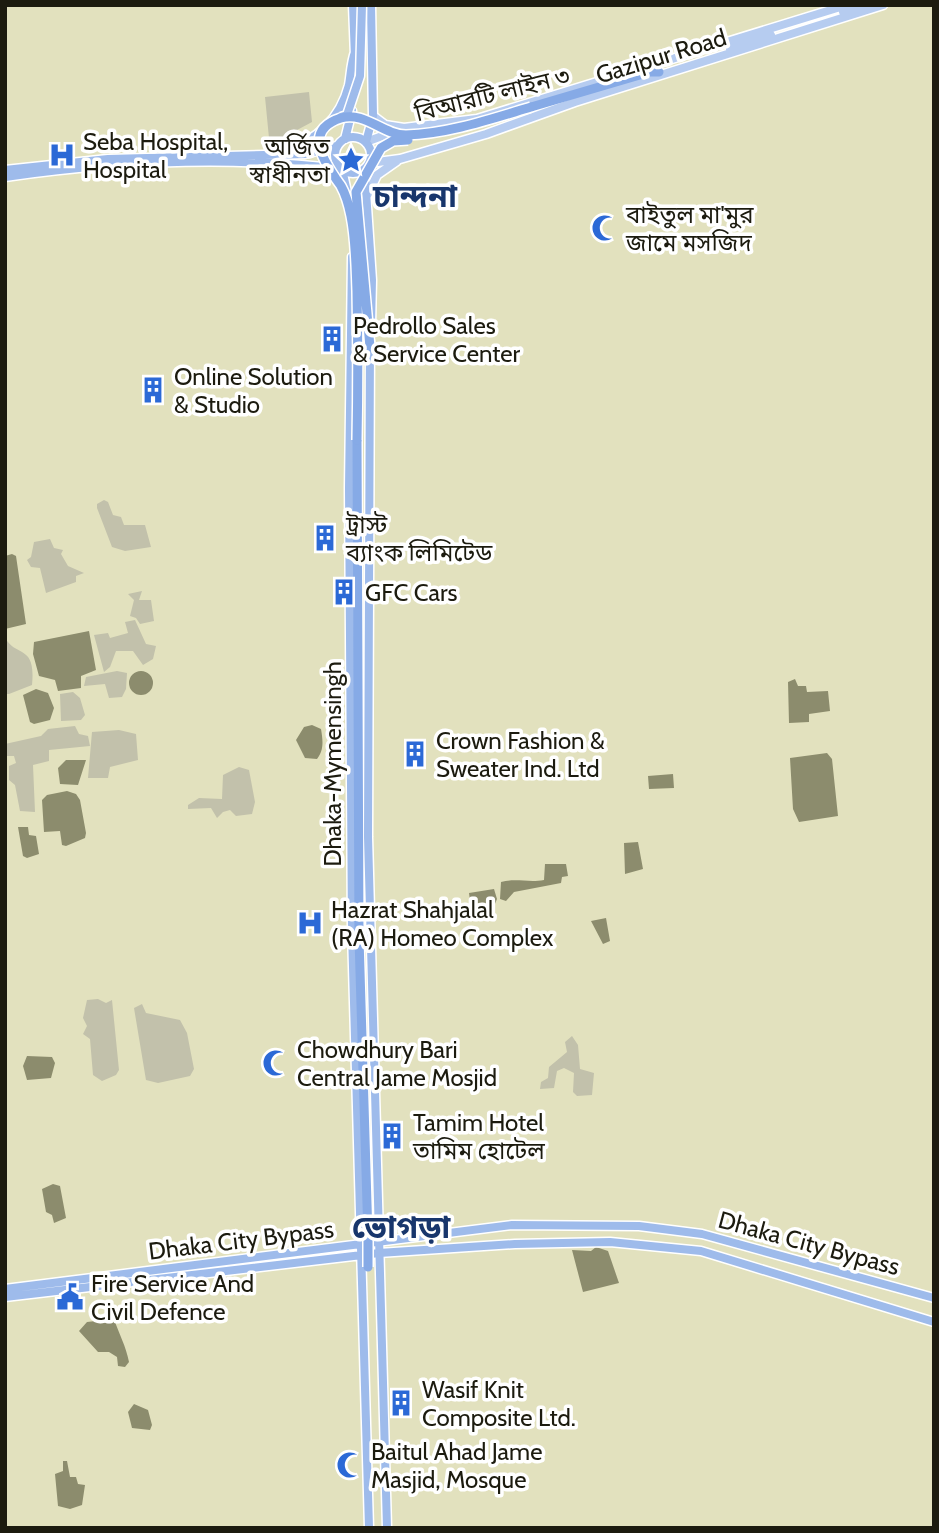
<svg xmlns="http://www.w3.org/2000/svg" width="939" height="1533" font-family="Cabin,'Noto Sans Bengali',sans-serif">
<rect width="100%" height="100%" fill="#e2e1be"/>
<!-- green -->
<path fill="#c2c1ab" d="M309,92L312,122L284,137L269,138L265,97Z
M104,500L108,502L113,515L121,517L124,525H145L151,547L125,551L112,547L97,508V504Z
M50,539L54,548L63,550L61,554L68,566L84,573L76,576V582L46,593L40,568L31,567L27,560L31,557L34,542Z
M142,591L139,600H151L154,621L140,624L136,618L130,616L134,600L128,594Z
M135,620L146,644L156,646L153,659L143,665L133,651H116L110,667L104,672L94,635L108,633L110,638L128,633L125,622Z
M5,638C17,658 36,644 32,685L9,694H5Z
M117,671L127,673L126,689L122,697L109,698L105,684L84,686L86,677Z
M73,692L80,698L85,715L81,720L61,721L60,694Z
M75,726L79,734L88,736L90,746L49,750V761L33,765L35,812L20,811L15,785L9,780V766L16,763L14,756H5V744L41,736L48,729Z
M119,730L136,734L138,760L110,767L108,778H88L92,732Z
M239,767L249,770L255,802L252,814L236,816L230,810L223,812L217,818L211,808L188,809V805L199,798L222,799L223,775Z
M98,999L106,1003L112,1000L119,1070L116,1075L102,1081L93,1075L90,1039L83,1034L87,1026L83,1018L87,1000Z
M142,1004L146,1013L180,1020L187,1033L194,1069L190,1076L158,1083L146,1080L134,1008Z
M572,1036L578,1045L580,1069L594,1073L592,1095L577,1096L573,1092L574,1073L564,1068L557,1071L554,1088L540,1089L541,1082L548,1078L549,1067L567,1052L565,1042Z"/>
<!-- water -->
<path fill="#8c8c6d" d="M12,554L16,556L26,624L5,629V556Z
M89,631L96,670L81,676V688L58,691L55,680L39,676L33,654L34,642Z
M129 683a12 12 0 1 1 24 0a12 12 0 1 1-24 0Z
M795,679L798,686H806L807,692L828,691L830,711L809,714V722L789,723L788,682Z
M36,689L48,693L54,708L50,720L34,724L30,722L23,695Z
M312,725L321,729C323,741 324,750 317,759L305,758L296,740L304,727Z
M827,753L832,759L838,816L799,822L793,809L790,758Z
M66,760H86L78,785L60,784L58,768Z
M673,774L674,788L649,789L648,776Z
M67,791L76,794L80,800L86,833L85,838L66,846L62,845L60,831L44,832L42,800L47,795Z
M18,827H28L29,835L36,836L39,854L27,858L23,856Z
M638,842L643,869L625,874L624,843Z
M545,864H566L568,876L562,877L561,883L514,892L506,901L500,899L501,882C516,878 529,883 544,880Z
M494,889L497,899L492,911L472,916L469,893Z
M606,918L610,941L603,944L591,921Z
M27,1056L52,1057L55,1063L51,1078L27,1080L23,1066Z
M53,1184L60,1186L66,1218L54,1223L52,1215L46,1212L42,1189Z
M596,1247L608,1251L619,1283L583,1292L572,1250L591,1251Z
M114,1319C119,1334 126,1346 129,1362L125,1367L118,1366L117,1357L109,1352H98L79,1331L87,1322Z
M134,1404L148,1410L152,1425L150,1430L132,1428L128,1412Z
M63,1461H67L70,1477H76L78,1484L85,1485L82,1505L70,1509L58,1506L55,1474L63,1471Z"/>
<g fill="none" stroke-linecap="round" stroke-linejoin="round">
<!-- primary casing -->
<g stroke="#fff" stroke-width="11">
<path id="primary" d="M843,12L864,5
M730,49L771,35
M373,116L385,125L404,128L477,119L847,5
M366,142L393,132
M370,163L400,159L486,134L575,102L883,5
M368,194L377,175L397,161"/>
</g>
<!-- trunk casing -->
<g stroke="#fff" stroke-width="11">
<path id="trunk" d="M353,5L355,57
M335 155a18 18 0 1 1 36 0a18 18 0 1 1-36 0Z
M345,139L352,111
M366,142L373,116L371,5
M285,152C317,139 340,120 349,85C351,74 351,63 355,52
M5,170L108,159L305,154L337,146
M5,177C116,161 231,156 342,169L347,192
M365,177L372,280L371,325
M352,257L349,488L352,932L369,1528
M370,341L368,837L387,1528
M5,1289L512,1225L639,1226L702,1234L934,1298
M5,1297L379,1253L515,1244L610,1242L701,1251L934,1322"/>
</g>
<!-- motorway casing -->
<g stroke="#fff" stroke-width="12">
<path id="motorway" d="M531,107L650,72H659
M357,440L359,938L368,1237"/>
</g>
<!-- primary -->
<use href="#primary" stroke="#b6ccf0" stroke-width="8"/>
<!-- trunk -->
<use href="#trunk" stroke="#9ebbeb" stroke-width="8"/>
<!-- motorway -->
<use href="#motorway" stroke="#86aae6" stroke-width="9"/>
<!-- trunk-bridge casing -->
<g stroke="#fff" stroke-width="11" stroke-linecap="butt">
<path id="trunk-bridge" d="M341,117L347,115L360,76L362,5"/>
</g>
<!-- motorway-bridge casing -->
<g stroke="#fff" stroke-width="12" stroke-linecap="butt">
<path id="motorway-bridge" d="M370,347L356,192L381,148L393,141L408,140
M357,440C358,390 358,341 357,291C356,266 356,241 351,216C349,206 346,195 341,186C327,166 300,131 341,118C365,111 383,135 406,135C448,134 491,119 531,107
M368,1237V1267"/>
</g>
<!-- trunk-bridge -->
<use href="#trunk-bridge" stroke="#9ebbeb" stroke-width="8"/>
<!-- motorway-bridge -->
<use href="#motorway-bridge" stroke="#86aae6" stroke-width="9"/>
</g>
<!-- icons -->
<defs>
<g id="hospital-bare" transform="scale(2.1)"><path d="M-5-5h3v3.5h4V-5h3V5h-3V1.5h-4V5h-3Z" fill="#2b69d6" stroke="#fff" stroke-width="2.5" paint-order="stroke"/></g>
<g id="sight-bare" transform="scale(2.1)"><path d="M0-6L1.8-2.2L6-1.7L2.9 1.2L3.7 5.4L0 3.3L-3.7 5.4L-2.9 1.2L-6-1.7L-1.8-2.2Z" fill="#2b69d6" stroke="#fff" stroke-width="2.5" paint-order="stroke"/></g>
<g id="mosque-bare" transform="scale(2.1)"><path d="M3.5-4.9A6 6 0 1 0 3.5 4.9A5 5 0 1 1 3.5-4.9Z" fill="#2b69d6" stroke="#fff" stroke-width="2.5" paint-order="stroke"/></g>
<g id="building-bare" transform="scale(2.1)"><path d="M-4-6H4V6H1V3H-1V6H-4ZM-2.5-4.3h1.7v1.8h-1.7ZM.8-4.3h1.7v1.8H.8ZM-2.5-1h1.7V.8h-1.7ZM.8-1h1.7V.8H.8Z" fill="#2b69d6" stroke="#fff" stroke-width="2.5" paint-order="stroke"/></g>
<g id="civic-bare" transform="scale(2.1)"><path d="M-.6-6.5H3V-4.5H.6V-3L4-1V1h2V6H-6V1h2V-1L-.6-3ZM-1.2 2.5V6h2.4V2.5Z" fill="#2b69d6" stroke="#fff" stroke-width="2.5" paint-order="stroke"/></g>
</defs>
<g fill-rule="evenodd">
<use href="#hospital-bare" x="62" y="155"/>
<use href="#sight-bare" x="351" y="160"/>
<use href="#mosque-bare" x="605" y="228"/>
<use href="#building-bare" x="332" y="339"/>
<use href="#building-bare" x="153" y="390"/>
<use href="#building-bare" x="325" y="538"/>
<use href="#building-bare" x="344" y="592"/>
<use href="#building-bare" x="415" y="754"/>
<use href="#hospital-bare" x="310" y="923"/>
<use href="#mosque-bare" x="276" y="1063"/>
<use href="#building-bare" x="392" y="1136"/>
<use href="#civic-bare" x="70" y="1297"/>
<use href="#building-bare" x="401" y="1403"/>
<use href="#mosque-bare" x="350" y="1465"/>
</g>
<g text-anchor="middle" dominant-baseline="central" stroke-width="7" stroke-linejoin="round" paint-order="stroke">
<!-- street labels -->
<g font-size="24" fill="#1c1b0f" stroke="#fff">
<text transform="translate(661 56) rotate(-17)">Gazipur Road</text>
<text transform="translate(492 94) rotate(-14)">বিআরটি লাইন ৩</text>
<text transform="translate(332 764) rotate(-90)">Dhaka-Mymensingh</text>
<text transform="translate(241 1240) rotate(-7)">Dhaka City Bypass</text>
<text transform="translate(809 1243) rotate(15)">Dhaka City Bypass</text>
</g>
<!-- poi labels -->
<g font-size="24" fill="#1c1b0f" stroke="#fff" text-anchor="start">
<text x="83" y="141">Seba Hospital,<tspan x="83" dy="28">Hospital</tspan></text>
<text x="330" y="146" text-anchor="end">অর্জিত<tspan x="330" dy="28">স্বাধীনতা</tspan></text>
<text x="626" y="214">বাইতুল মা'মুর<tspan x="626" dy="28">জামে মসজিদ</tspan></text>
<text x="353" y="325">Pedrollo Sales<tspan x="353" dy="28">&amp; Service Center</tspan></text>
<text x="174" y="376">Online Solution<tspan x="174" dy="28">&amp; Studio</tspan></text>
<text x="346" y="524">ট্রাস্ট<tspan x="346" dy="28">ব্যাংক লিমিটেড</tspan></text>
<text x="365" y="592">GFC Cars</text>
<text x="436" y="740">Crown Fashion &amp;<tspan x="436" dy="28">Sweater Ind. Ltd</tspan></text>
<text x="331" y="909">Hazrat Shahjalal<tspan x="331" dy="28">(RA) Homeo Complex</tspan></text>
<text x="297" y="1049">Chowdhury Bari<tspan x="297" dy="28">Central Jame Mosjid</tspan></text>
<text x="413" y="1122">Tamim Hotel<tspan x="413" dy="28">তামিম হোটেল</tspan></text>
<text x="91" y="1283">Fire Service And<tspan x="91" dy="28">Civil Defence</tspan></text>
<text x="422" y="1389">Wasif Knit<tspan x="422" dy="28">Composite Ltd.</tspan></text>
<text x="371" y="1451">Baitul Ahad Jame<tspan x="371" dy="28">Masjid, Mosque</tspan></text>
</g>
<!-- district labels -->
<g font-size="32" font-weight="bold" fill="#18366c" stroke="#fff">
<text x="415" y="195">চান্দনা</text>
<text x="401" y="1226">ভোগড়া</text>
</g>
</g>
<!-- border -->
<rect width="939" height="1533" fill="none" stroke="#1c1b0f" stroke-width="14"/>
</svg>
